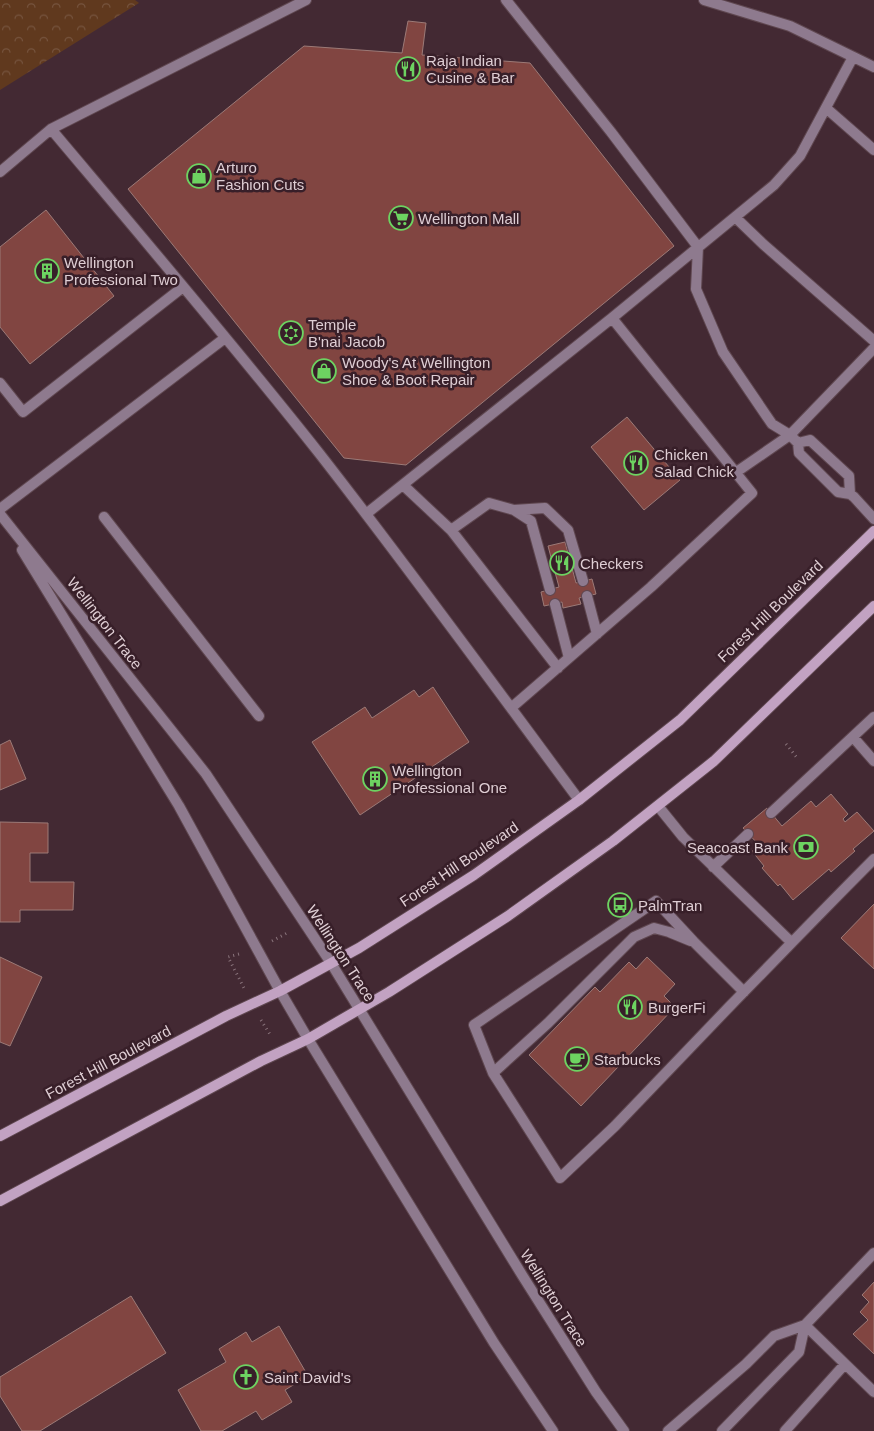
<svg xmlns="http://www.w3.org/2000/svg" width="874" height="1431" font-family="Helvetica,sans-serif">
<defs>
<pattern id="forest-crowns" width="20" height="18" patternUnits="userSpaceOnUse" patternTransform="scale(1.25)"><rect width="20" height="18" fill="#60391e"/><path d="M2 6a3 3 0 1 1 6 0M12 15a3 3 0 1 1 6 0" fill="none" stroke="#76543e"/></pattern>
</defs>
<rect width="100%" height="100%" fill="#432933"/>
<!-- forest -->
<path fill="url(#forest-crowns)" d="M0,0H135L139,3L0,90Z"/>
<!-- building -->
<path fill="#814541" stroke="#9c7a77" d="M408,21L426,23L422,55L530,63L674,246L406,465L344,458L128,189L304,46L402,53Z
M46,210L114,296L30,364L0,327V247Z
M627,417L680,480L644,510L591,447Z
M565,542L576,583L592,579L596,594L579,598L581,604L563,608L562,602L544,606L541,592L559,587L548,546Z
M433,687L469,742L360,815L312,742L365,707L372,718L414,690L419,697Z
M10,740L26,779L0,790V745Z
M831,794L848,814L843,819L845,822L857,812L874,831L853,849L855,851L831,872L829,869L793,900L780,884L778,886L762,868L764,866L752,851L759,845L743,828L767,808L782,826L811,801L816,807Z
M0,822L48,823V853H30V882H74L73,910H20V922H0Z
M874,904V969L841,938Z
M0,957L42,977L10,1046L0,1042Z
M647,957L675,984L664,996L675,1007L581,1106L529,1055L595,987L600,992L629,962L636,969Z
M874,1282V1354L853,1334L868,1320L860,1312L869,1302L862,1295Z
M131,1296L166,1353L40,1431H22L0,1396V1377Z
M279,1326L308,1376L285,1390L292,1402L262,1420L256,1411L222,1431H201L178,1390L226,1362L219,1349L246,1332L252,1342Z"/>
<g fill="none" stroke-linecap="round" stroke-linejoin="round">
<!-- service casing -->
<g stroke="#5f4750" stroke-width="12">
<path id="service" d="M506,0L611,132L698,247L696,289L723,352L772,424L790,435L798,443L799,453L838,492L850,494L854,497L874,519
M704,0L790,26L874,67
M826,108L874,150
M51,129C141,236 232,343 319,453C408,567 493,684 579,800
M0,172L51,129L306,0
M735,217L763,244L874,341
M0,383L23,412L183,287
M798,443L810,440L849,476L850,494
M735,473L790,435L874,348
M403,485L451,530L558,668
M0,509L225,338
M514,510L545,508L568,530L583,581
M366,514L612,318L774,185L800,156L853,57
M104,517L259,716
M451,530L489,503L514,510L531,521L550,590
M587,596L597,634
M555,604L569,658
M511,708L651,587L752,493L612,318
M853,737L874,761
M658,806L683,837L791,942
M771,813L874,717
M713,867L748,834
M744,992L694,942L656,901L474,1025L493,1073L560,1178L615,1126L730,1006C778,957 826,907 874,859
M493,1073L548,1023L634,937L654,928L669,932L691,941
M805,1325L874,1392
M668,1431L746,1364L774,1336L805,1325L874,1253
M722,1431L799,1352L805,1325
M785,1431L845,1364"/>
</g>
<!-- tertiary casing -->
<g stroke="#5f4750" stroke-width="12">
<path id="tertiary" d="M0,514L206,774L331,963L522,1275L596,1392L624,1431
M22,550L179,806L280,991L308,1039L494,1343L553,1431"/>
</g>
<!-- secondary casing -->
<g stroke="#5f4750" stroke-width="12">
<path id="secondary" d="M0,1136L226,1016L280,991L359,948L474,875L579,800L680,720L874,531
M0,1201L261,1061L308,1039L389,992L508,916L613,841L714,761L874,606"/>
</g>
<!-- path -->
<path stroke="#8a747c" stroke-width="3" stroke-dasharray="1 4" stroke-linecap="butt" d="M786,744L798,759
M272,941L289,932
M239,954L228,957L244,988
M261,1020L271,1036"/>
<!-- service -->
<use href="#service" stroke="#8e7a8e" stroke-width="10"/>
<!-- tertiary -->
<use href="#tertiary" stroke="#8e7a8e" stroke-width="10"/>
<!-- secondary -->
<use href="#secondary" stroke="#c2a2c2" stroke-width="10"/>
</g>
<!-- icons -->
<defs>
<g id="restaurant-ring" transform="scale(1.25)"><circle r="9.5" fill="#381f29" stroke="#6dd361" stroke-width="1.5"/><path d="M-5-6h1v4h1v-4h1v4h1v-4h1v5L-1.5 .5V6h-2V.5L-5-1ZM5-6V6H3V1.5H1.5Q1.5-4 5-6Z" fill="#6dd361"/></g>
<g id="shop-ring" transform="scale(1.25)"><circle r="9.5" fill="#381f29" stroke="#6dd361" stroke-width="1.5"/><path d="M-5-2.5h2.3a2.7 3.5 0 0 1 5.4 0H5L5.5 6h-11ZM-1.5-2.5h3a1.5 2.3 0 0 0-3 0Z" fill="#6dd361"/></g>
<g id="supermarket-ring" transform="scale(1.25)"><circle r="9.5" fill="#381f29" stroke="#6dd361" stroke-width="1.5"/><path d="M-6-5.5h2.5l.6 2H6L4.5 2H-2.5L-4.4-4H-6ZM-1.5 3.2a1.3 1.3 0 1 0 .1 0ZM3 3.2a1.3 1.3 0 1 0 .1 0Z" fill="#6dd361"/></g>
<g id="building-ring" transform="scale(1.25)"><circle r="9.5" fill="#381f29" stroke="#6dd361" stroke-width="1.5"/><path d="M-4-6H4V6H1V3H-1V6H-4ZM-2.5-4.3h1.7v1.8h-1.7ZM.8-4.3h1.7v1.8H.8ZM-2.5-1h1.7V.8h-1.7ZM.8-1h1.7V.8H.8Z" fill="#6dd361"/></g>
<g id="synagogue-ring" transform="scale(1.25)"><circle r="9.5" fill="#381f29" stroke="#6dd361" stroke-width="1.5"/><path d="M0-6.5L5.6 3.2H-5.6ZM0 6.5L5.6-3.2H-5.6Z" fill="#6dd361"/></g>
<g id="bank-ring" transform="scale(1.25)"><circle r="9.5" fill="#381f29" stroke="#6dd361" stroke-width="1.5"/><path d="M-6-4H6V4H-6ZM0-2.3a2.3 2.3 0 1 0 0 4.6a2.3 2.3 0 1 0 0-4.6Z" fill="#6dd361"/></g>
<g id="bus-ring" transform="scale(1.25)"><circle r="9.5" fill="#381f29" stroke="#6dd361" stroke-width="1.5"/><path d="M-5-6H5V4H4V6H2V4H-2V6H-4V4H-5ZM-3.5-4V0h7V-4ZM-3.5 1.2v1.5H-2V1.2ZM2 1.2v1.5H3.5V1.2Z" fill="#6dd361"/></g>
<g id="cafe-ring" transform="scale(1.25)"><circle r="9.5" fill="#381f29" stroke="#6dd361" stroke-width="1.5"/><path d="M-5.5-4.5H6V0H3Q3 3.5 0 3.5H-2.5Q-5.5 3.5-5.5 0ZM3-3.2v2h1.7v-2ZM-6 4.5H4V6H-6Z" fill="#6dd361"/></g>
<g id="church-ring" transform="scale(1.25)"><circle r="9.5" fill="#381f29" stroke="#6dd361" stroke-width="1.5"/><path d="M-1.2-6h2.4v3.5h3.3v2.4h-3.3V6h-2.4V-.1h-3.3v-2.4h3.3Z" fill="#6dd361"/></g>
</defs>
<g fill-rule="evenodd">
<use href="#restaurant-ring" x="408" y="69"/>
<use href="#shop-ring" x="199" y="176"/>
<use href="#supermarket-ring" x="401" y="218"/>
<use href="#building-ring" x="47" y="271"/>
<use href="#synagogue-ring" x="291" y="333"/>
<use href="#shop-ring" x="324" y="371"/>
<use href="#restaurant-ring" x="636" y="463"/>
<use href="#restaurant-ring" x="562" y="563"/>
<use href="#building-ring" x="375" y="779"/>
<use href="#bank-ring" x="806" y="847"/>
<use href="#bus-ring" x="620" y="905"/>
<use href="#restaurant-ring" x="630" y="1007"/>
<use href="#cafe-ring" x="577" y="1059"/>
<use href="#church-ring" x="246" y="1377"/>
</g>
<g text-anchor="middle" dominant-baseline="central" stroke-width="5" stroke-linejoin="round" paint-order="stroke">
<!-- poi labels -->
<g font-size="15" fill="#dfced4" stroke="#381f29" text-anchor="start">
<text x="426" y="60">Raja Indian<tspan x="426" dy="17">Cusine &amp; Bar</tspan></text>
<text x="216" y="167">Arturo<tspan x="216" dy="17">Fashion Cuts</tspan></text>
<text x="418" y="218">Wellington Mall</text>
<text x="64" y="262">Wellington<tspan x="64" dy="17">Professional Two</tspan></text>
<text x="308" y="324">Temple<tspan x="308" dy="17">B'nai Jacob</tspan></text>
<text x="342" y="362">Woody's At Wellington<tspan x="342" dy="17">Shoe &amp; Boot Repair</tspan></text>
<text x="654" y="454">Chicken<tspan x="654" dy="17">Salad Chick</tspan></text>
<text x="580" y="563">Checkers</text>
<text x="392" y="770">Wellington<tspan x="392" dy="17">Professional One</tspan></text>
<text x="788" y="847" text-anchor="end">Seacoast Bank</text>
<text x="638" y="905">PalmTran</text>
<text x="648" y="1007">BurgerFi</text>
<text x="594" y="1059">Starbucks</text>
<text x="264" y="1377">Saint David's</text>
</g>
<!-- street labels -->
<g font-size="15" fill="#dfced4" stroke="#381f29">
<text transform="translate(770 611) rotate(-44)">Forest Hill Boulevard</text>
<text transform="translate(105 623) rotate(52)">Wellington Trace</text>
<text transform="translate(459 864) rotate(-34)">Forest Hill Boulevard</text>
<text transform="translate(341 953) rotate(57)">Wellington Trace</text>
<text transform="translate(108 1062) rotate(-28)">Forest Hill Boulevard</text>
<text transform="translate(554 1298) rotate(58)">Wellington Trace</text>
</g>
</g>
</svg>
